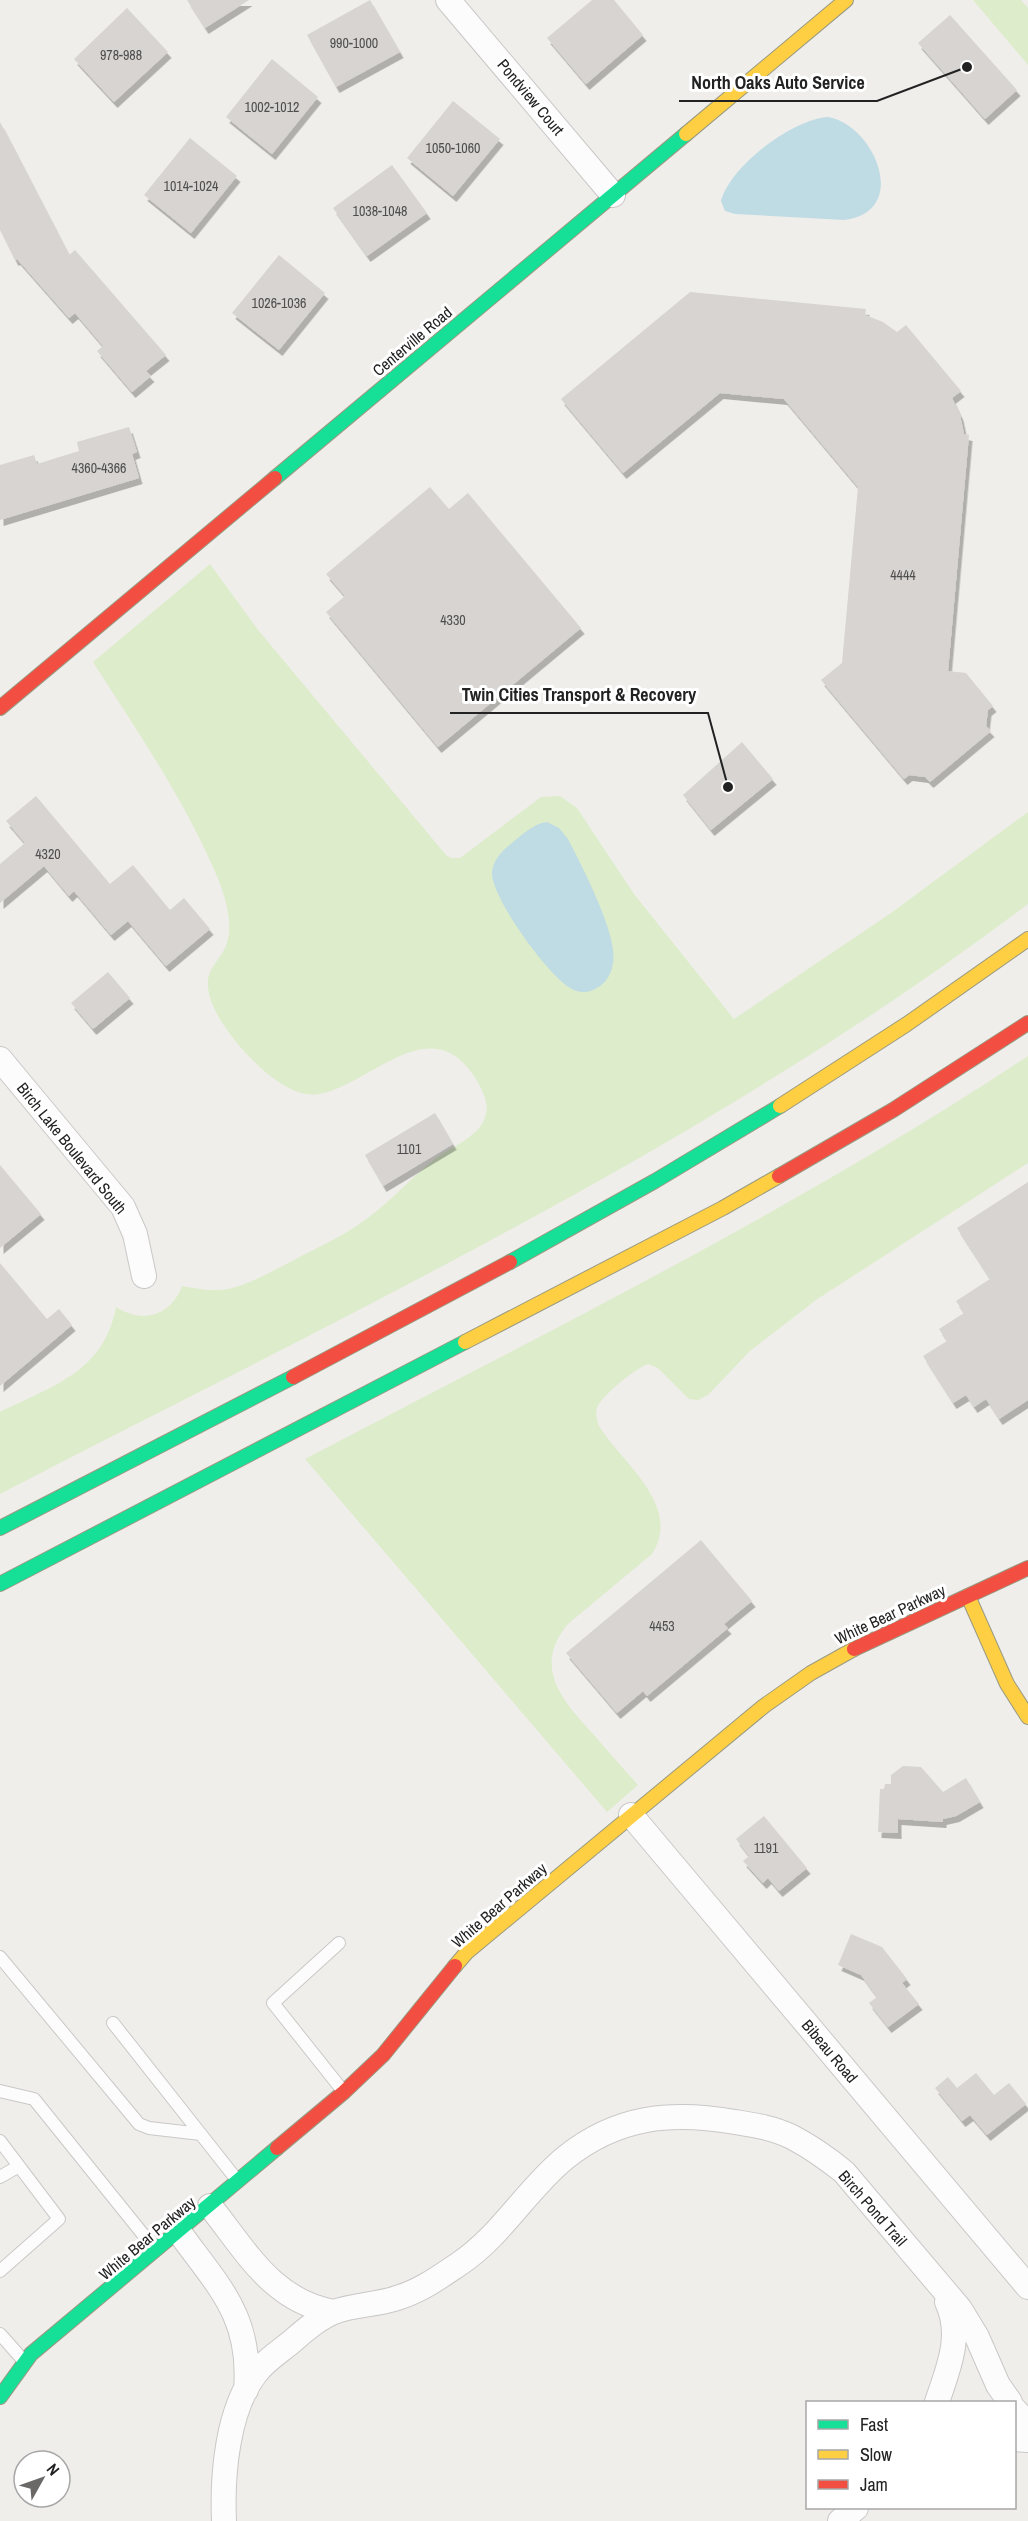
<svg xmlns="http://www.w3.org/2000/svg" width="1028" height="2521" font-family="'Archivo Narrow',sans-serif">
<defs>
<filter id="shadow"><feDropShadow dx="3.5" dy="6" stdDeviation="0" flood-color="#0004"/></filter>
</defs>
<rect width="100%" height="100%" fill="#f0eeeb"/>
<!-- grass -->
<path fill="#ddeccb" d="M973,0H1021L1028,8V65Z
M210,564L259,631L446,855L451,858H460L541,797L560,796L577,808L634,894L734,1019L891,913L1028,812V904C711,1144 351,1312 0,1494V1412C52,1386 104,1372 116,1307C142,1324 171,1316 182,1286C202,1290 222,1293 242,1285C259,1279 276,1269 292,1261C318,1247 346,1235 369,1217C393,1199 413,1176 436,1158C451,1147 476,1138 484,1120C488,1112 487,1101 483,1093C479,1082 470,1069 461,1061C419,1022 364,1087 319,1094C302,1097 287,1088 273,1078C249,1060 204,1012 208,979C210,968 219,959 224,950C236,927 225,896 216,874C184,799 137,731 93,662Z
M1028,1056V1163L816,1300L750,1351L708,1395L698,1400L689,1399L658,1368L648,1364C636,1368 601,1396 597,1408C595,1414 597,1420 599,1426C622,1463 683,1506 652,1554L568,1624C531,1668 564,1702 595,1736C609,1753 624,1769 638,1785L607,1812L305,1459C549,1331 797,1209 1028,1056Z"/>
<!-- water -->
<path fill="#bfdbe3" d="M828,117C875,125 911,212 844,220L735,214L725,211L721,201C730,166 793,119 828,117Z
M547,822L559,828L568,839C582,866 610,921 613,950C615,963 611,979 600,986C592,992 583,994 574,990C551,981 490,896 492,872C493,860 503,850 512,843C523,834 533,824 547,822Z"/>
<!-- building -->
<path fill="#d7d4d2" filter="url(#shadow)" d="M187,0H249L205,28Z
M370,0L400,52L336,87L307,35Z
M592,0H614L643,35L586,84L547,38Z
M127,8L168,52L114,102L74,59Z
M950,15L1017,90L985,119L918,43Z
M272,59L318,97L272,154L226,117Z
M453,101L500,139L453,196L407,158Z
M0,122L69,255L75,250L166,355L146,371L151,376L132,392L97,351L103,346L75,313L69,318L17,259L15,260L0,230Z
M190,138L237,176L191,233L144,195Z
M392,165L427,213L367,256L333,208Z
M279,255L325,293L279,350L232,313Z
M690,292L866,309L865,315L883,322L897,332L906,325L961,391L952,398L960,415L964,434L969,435L948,671L966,673L993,706L988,710L986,726L991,731L930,782L925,777L909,775L904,779L821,680L842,663L858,487L784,399L720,393L623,473L561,399Z
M129,427L137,452L132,454L139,478L0,520V465L34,455L37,464L79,451L77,442Z
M430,487L449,509L468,493L581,628L438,747L326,612L345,596L326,574Z
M742,742L773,779L711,830L683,795Z
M36,796L110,884L133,865L170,910L184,898L210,929L166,966L128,921L111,935L74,891L69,896L44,866L0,903V864L25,843L6,821Z
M108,972L130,998L93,1029L71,1003Z
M435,1113L453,1144L383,1186L365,1155Z
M0,1165L41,1214L0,1248Z
M1028,1182V1400L999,1419L986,1399L974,1407L966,1395L953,1403L923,1356L947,1341L939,1329L964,1313L956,1301L990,1279L957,1228Z
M0,1263L47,1319L59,1309L72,1325L0,1386Z
M701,1540L752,1601L724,1624L728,1628L647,1696L643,1691L617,1713L566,1653Z
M903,1766L921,1767L943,1792L966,1778L980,1802L956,1816L943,1819V1822L898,1819V1833L878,1832L880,1789H884L885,1784H891V1775Z
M764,1816L807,1868L779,1891L768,1878L763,1883L743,1861L749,1856L736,1839Z
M851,1934L882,1947L907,1979L902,1983L919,2004L888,2027L869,2003L877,1997L861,1975L838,1965Z
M976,2073L994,2095L1009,2083L1026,2104L987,2135L970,2115L962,2121L935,2088L948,2077L957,2088Z"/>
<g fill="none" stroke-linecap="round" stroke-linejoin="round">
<!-- lane casing -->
<g stroke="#c9c8c7" stroke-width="14">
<path id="lane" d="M339,1943L273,2003L343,2091
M0,1957L139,2124L149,2128L201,2134
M113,2023L237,2180
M0,2091L34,2099L154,2248
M0,2141L59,2219L0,2271
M0,2177L19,2166
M0,2334L23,2360"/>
</g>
<!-- street casing -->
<g stroke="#c9c8c7" stroke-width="26">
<path id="street" d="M448,0L613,195
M0,1059L123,1207L135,1234L144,1276
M631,1815L1028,2287
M210,2206C247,2252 272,2301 334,2312
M179,2232C219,2287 252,2317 246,2390
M937,2402C948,2369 963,2336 947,2302
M1014,2409L1028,2424
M1014,2439L1028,2440
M224,2521C222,2476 227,2410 256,2373C265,2361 278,2353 290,2343C303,2332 317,2319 334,2312C355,2304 379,2305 400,2297C422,2290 441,2276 459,2264C501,2236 526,2190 565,2158C617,2116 671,2111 735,2122C754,2125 774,2128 792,2137C811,2147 828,2159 844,2172L960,2309L977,2337L998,2385L1010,2402
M840,2521L856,2508"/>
</g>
<!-- fast casing -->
<g stroke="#999a82" stroke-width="16">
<path id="fast" d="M275,478L686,134
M510,1262L655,1181L780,1106
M0,1528L293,1377
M0,1584L465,1342
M0,2397L31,2354L277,2148"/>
</g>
<!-- slow casing -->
<g stroke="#999a82" stroke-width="16">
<path id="slow" d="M686,134L846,0
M780,1106L907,1024L1028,939
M465,1342L723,1208L779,1176
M968,1596L1007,1684L1028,1717
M455,1966L467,1952L764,1706L811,1673L854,1649"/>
</g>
<!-- jam casing -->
<g stroke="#999a82" stroke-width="16">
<path id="jam" d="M0,708L275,478
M779,1176L893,1110L1028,1023
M293,1377L510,1262
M854,1649L1028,1568
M277,2148L344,2092L383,2055L455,1966"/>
</g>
<!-- lane -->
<use href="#lane" stroke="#fdfcfc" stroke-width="12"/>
<!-- street -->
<use href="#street" stroke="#fdfcfc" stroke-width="24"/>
<!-- fast -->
<use href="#fast" stroke="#16e098" stroke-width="14"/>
<!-- slow -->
<use href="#slow" stroke="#ffcf43" stroke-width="14"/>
<!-- jam -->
<use href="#jam" stroke="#f24e42" stroke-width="14"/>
</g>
<g text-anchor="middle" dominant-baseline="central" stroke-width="6" stroke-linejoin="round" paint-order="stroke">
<!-- number labels -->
<g font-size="14" fill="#4f4e4e">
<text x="354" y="43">990-1000</text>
<text x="121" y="55">978-988</text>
<text x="272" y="107">1002-1012</text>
<text x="453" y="148">1050-1060</text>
<text x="191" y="186">1014-1024</text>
<text x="380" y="211">1038-1048</text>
<text x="279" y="303">1026-1036</text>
<text x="99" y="468">4360-4366</text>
<text x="903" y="575">4444</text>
<text x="453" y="620">4330</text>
<text x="48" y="854">4320</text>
<text x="409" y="1149">1101</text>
<text x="662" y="1626">4453</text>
<text x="766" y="1848">1191</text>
</g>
<!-- street labels -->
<g font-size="16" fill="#222" stroke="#fff">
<text transform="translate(531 97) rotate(50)">Pondview Court</text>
<text transform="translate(412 341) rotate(-40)">Centerville Road</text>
<text transform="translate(72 1148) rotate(51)">Birch Lake Boulevard South</text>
<text transform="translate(890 1614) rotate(-25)">White Bear Parkway</text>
<text transform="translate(499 1905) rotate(-41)">White Bear Parkway</text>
<text transform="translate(830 2051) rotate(50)">Bibeau Road</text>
<text transform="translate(873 2208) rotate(49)">Birch Pond Trail</text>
<text transform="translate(147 2238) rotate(-40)">White Bear Parkway</text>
</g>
</g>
<!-- callouts -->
<path fill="none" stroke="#222" stroke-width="2" d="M967 67L877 101H679M728 787L708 713H450"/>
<g fill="#222" stroke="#fff" stroke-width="2">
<circle cx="967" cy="67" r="6"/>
<circle cx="728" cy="787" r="6"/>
</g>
<g font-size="18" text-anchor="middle" font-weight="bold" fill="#222" stroke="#fff" stroke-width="6" stroke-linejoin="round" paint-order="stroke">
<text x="778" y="89">North Oaks Auto Service</text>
<text x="579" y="701">Twin Cities Transport &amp; Recovery</text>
</g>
<!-- legend -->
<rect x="806" y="2401" width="210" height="108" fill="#ffffff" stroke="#a7a7a7" stroke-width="1.5"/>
<rect x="818" y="2420" width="30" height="9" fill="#16e098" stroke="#a7a7a7" stroke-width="1.5"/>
<text x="860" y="2431" font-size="18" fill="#222222">Fast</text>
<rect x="818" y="2450" width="30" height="9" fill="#ffcf43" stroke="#a7a7a7" stroke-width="1.5"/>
<text x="860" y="2461" font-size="18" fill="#222222">Slow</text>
<rect x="818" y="2480" width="30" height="9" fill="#f24e42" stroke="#a7a7a7" stroke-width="1.5"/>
<text x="860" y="2491" font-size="18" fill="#222222">Jam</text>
<!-- north arrow -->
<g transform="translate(42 2479) rotate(50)"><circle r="28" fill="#ffffff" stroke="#a7a7a7" stroke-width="1.5"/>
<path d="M0-4.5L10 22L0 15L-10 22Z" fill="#6a6968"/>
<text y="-9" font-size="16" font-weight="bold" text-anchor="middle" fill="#222222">N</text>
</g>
</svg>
